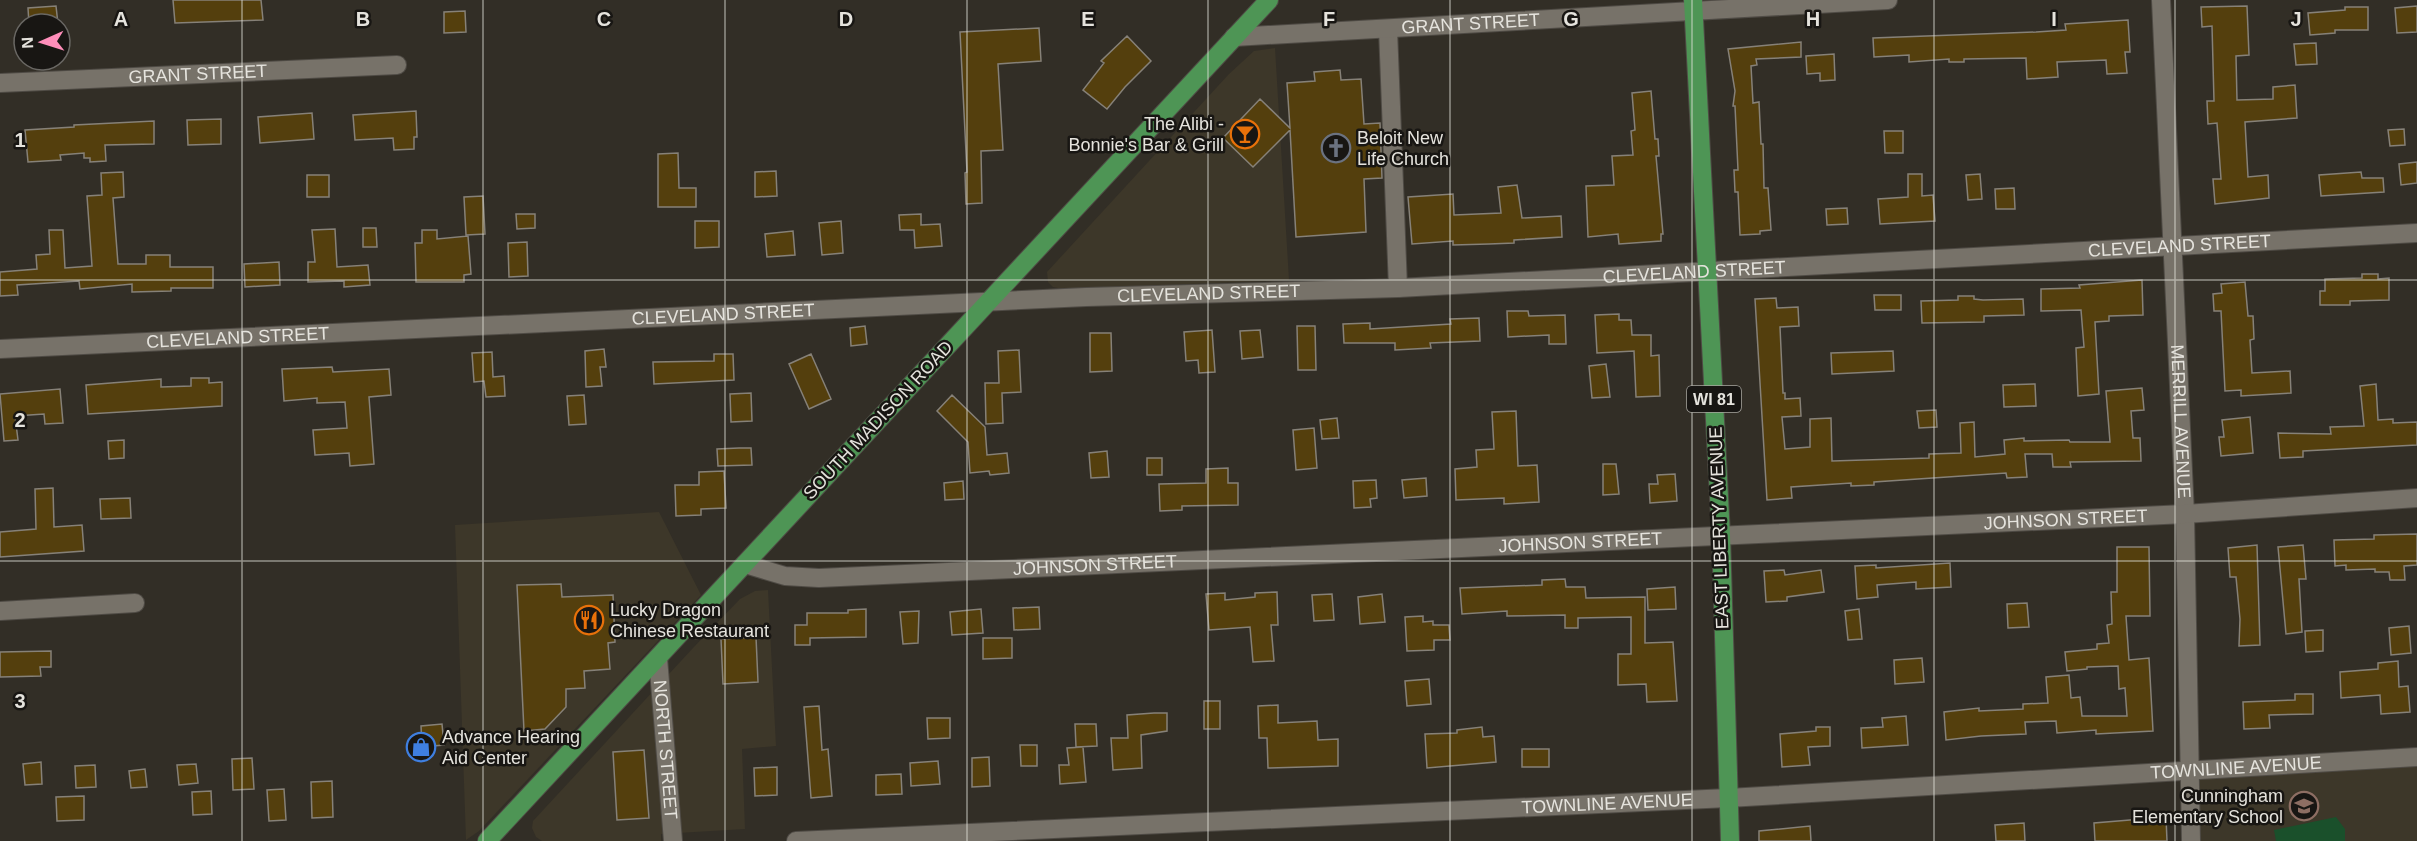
<svg xmlns="http://www.w3.org/2000/svg" width="2417" height="841" font-family="Arial,sans-serif">
<rect width="100%" height="100%" fill="#322e26"/>
<!-- built -->
<path fill="#3d3729" d="M1275,48L1289,280L1063,289L1053,287L1048,282L1047,272L1229,74L1254,51Z
M659,512L701,595L479,831L466,840L455,525Z
M768,590L776,746L742,749L745,829L661,834V841H542L536,837L532,828L533,821L693,648L740,599L755,591Z
M2417,757V841H2192L2189,770Z"/>
<!-- green -->
<path fill="#1a502b" d="M2336,817L2345,829V841H2276L2274,830Z"/>
<!-- building -->
<path fill="#543f0d" stroke="#868178" stroke-width="1.5" d="M173,0H261L263,20L175,23Z
M56,6L58,24H29L28,8Z
M2247,6L2249,55L2236,56L2237,100L2273,99V87L2295,85L2297,118L2245,122L2248,177L2268,175L2269,198L2215,204L2213,179H2221L2217,123L2208,124L2207,101H2214L2212,26L2202,27L2201,7Z
M2417,6V32L2397,33L2395,8Z
M2345,7H2368V30H2335V33L2310,35L2308,13L2345,10Z
M465,11L466,32L444,33V12Z
M2128,20L2130,52H2125L2127,73L2107,74L2106,60L2057,62L2058,77L2027,79L2026,58L1964,59V62H1949V59L1909,62V55L1874,57L1873,38L2036,32L2066,30L2065,24Z
M1039,28L1041,61L998,64L1003,150L981,151L982,203L966,204L965,173L967,172L960,32Z
M1127,36L1151,61L1125,87L1107,109L1083,90L1104,63L1101,61Z
M1801,42V57L1756,59L1757,65L1751,66L1753,103L1759,102L1761,144H1763L1764,188H1768L1771,230L1760,231V234L1740,235L1738,192H1735L1734,170H1738L1735,106H1733L1735,91L1728,49Z
M2316,43L2317,64L2296,65L2294,44Z
M1834,54L1835,80L1820,81V73L1807,74L1806,56Z
M1340,70L1341,80L1361,79L1364,124L1380,123L1382,178L1364,179L1366,232L1296,237L1290,130L1253,167L1223,138L1260,99L1290,128L1287,83L1315,81L1314,72Z
M1651,91L1655,139H1658L1659,156H1656L1663,234H1661V241L1619,244L1618,234L1588,237L1586,186L1614,185L1612,156L1633,155L1631,131L1635,130L1632,93Z
M416,111L417,137H414V149L394,150L393,138L355,140L353,115Z
M312,113L314,139L260,143L258,117Z
M221,119V144L188,145L187,120Z
M154,121V144L105,145L106,161L90,162V158H84V153L60,155L61,160L28,162L25,130L74,127V125Z
M2404,129L2405,145L2390,146L2388,130Z
M1884,131H1903V153H1885Z
M678,153L679,188H696V207H658V154Z
M2417,162V183L2401,185L2399,164Z
M776,171L777,196L755,197V172Z
M123,172L124,197L113,198L118,264H146V255H170V267H213V288H171V291L132,292V284L80,289L79,281L17,285L18,295L0,296V272L37,269L36,255L50,254L49,230H63L65,268L92,266L87,196L102,195L101,173Z
M2361,172L2362,178H2383L2384,192L2321,196L2319,175Z
M1908,174H1922V196L1933,195L1935,221L1880,224L1878,199L1908,197Z
M1980,174L1982,199L1968,200L1966,175Z
M307,175H329V197H307Z
M1517,185L1522,218L1561,216L1562,237L1514,240V243L1489,244L1453,245V241L1412,244L1408,197L1453,194L1454,215L1501,213L1498,187Z
M2014,188L2015,209H1996L1995,189Z
M483,196L485,234L466,235L464,197Z
M1847,208L1848,224L1827,225L1826,209Z
M516,214H535V228L517,229Z
M921,214V225L940,224L942,246L915,248L914,230H900L899,215Z
M695,221H719V247L695,248Z
M841,221L843,253L822,255L819,223Z
M363,228H376L377,247H363Z
M335,229L337,267L368,265L370,285L344,287V281L308,282V262H315L312,230Z
M422,230H437V239L468,236L471,274L464,275V282H416L415,243H422Z
M793,231L795,255L767,257L765,234Z
M527,242L528,276L509,277L508,243Z
M279,262L280,285L245,287L244,264Z
M2362,274H2378V279L2389,278V300L2350,301V305H2320V291H2325V279L2362,278Z
M2142,280L2143,315L2109,316V321L2095,322L2099,394L2078,396L2076,348L2084,347L2081,310L2041,311V289L2080,288L2079,285Z
M2245,282L2248,316H2253L2254,339L2250,340L2252,373L2290,371L2291,393L2241,396V390L2225,391L2221,311H2214L2213,294L2222,293L2221,284Z
M1874,295H1901V310H1875Z
M1958,296H1974V299L1983,300L2023,299L2024,315L1984,316V322L1922,323L1921,301L1958,300Z
M1776,298L1777,308L1798,307L1799,326L1780,327L1783,393H1785V399L1800,398L1801,416L1782,417L1785,449L1810,447V419L1831,418L1832,461L1929,458V454L1961,453L1960,423L1974,422L1975,457L2005,454L2004,440L2024,438V441L2069,440L2070,442H2110L2106,391L2142,388L2144,410L2131,411L2133,438H2140L2141,461L2070,462L2071,467H2053L2052,454H2025L2027,477L2007,478L2006,473L1874,482V485L1851,486V483L1791,487L1792,498L1767,500L1755,299Z
M1507,311H1528L1529,316L1565,315L1566,344H1549V335L1508,337Z
M1619,314V320H1631L1632,335H1651V356L1659,355L1660,396L1636,397L1634,351L1597,353L1595,315Z
M1479,318L1480,341L1430,343L1431,348L1395,350V343H1344L1343,324L1370,323V329L1451,324L1450,319Z
M865,326L867,344L851,346L850,328Z
M1297,326H1315L1316,370H1298Z
M1212,330L1215,372L1199,373L1198,360L1186,361L1184,332Z
M1260,330L1263,357L1242,359L1240,331Z
M1090,333H1111L1112,371L1090,372Z
M604,349L606,367H600L602,386L586,387L585,351Z
M1019,350L1021,392L1002,393L1003,423L986,424L985,383H999L998,351Z
M1893,351L1894,371L1832,374L1831,353Z
M492,352L493,377L504,376L505,396L486,397L484,381L474,382L472,353Z
M714,354H733L734,380L654,384L653,362L714,361Z
M811,354L831,399L809,409L789,364Z
M1606,364L1610,397L1592,398L1589,366Z
M332,367L333,372L389,369L391,395L369,397L374,464L350,466L349,453L315,455L313,430L347,428L345,402L317,403V398L284,401L282,369Z
M191,378H209V383L222,382V406L88,414L86,385L161,379V387L191,386Z
M2035,384L2036,406L2004,407L2003,385Z
M2376,384L2378,420L2393,419V423L2417,422V445L2303,451V457L2280,458L2278,433L2331,434L2330,427L2364,426L2360,386Z
M60,389L63,423L45,424L44,414L15,416L18,440L4,441L0,394Z
M751,393L752,421L731,422L730,394Z
M584,395L586,424L569,425L567,396Z
M952,395L985,427L987,455L1007,453L1009,473L990,475L989,471L970,473L968,442L937,411Z
M1936,410L1937,427L1919,428L1917,411Z
M1516,411L1518,466L1537,465L1539,502L1504,504V498L1456,500L1455,469L1477,467L1476,450L1494,449L1492,412Z
M2250,417L2253,453L2221,456L2219,437H2224L2222,420Z
M1337,418L1339,438L1322,439L1320,420Z
M1314,428L1317,468L1296,470L1293,430Z
M124,440V458L109,459L108,441Z
M739,448H751L752,465L718,466L717,449Z
M1107,451L1109,477L1091,478L1089,453Z
M1147,458H1162V475H1147Z
M1603,464H1616L1619,494L1603,495Z
M1228,468V483H1238V505L1182,506V510L1160,511L1159,484L1206,483V469Z
M724,471L726,508L701,509V515L676,516L675,485H699V472Z
M1675,474L1677,501L1650,503L1649,484H1658L1657,475Z
M1426,478L1427,496L1404,498L1402,480Z
M1376,480L1377,498L1370,499L1371,507L1354,508L1353,481Z
M963,481L964,499L945,500L944,483Z
M53,488L54,527L82,525L84,551L0,557V532L36,529L35,489Z
M130,498L131,518L101,519L100,499Z
M2417,534V565L2404,566L2405,580H2390L2389,572H2375V569L2346,570V565L2335,566L2334,540L2374,539V535Z
M2257,545L2260,645L2239,646L2240,619L2236,577H2230L2228,548Z
M2303,545L2306,579H2299L2302,632L2286,634L2278,547Z
M2117,547H2149L2150,616H2126L2129,660L2149,658L2153,731L2096,734V730L2057,733L2056,721L2025,722L2026,734L1981,736L1946,740L1944,712L1979,708V711L2023,709V704L2048,703L2046,677L2069,675L2071,698L2080,697L2082,716H2127L2125,688L2119,689L2118,666L2087,667V669L2067,671L2065,652L2097,649V644L2109,643L2107,625L2112,624L2111,592H2117Z
M1950,563L1951,587L1916,589V582L1877,585L1878,597L1857,599L1855,566L1876,565V568Z
M1784,570L1785,575L1821,570L1824,592L1787,597V601L1766,602L1764,571Z
M1565,579L1566,587H1585L1586,598L1645,597V643L1673,642L1677,701L1647,702L1646,684L1618,685V654H1631V617L1578,618V628H1565V615L1507,616V611L1462,614L1460,588L1542,585V580Z
M561,584L562,597L613,595L615,642L608,643L610,669L584,671L585,688L566,689V707L545,729L524,731L517,585Z
M1675,587L1676,609L1648,610L1647,589Z
M1277,592L1278,625H1271L1274,661L1253,662L1250,627L1209,630L1206,594L1225,593V600L1255,597V593Z
M1332,594L1334,620L1314,621L1312,595Z
M1382,594L1385,622L1360,624L1358,597Z
M2027,603L2029,627L2008,628L2007,604Z
M1039,607L1040,629L1014,630L1013,608Z
M866,609V637L810,638V645H795V625H807V613H848V610Z
M981,609L983,633L952,635L950,612Z
M1859,609L1862,639L1848,640L1845,611Z
M919,611L918,643L903,644L900,612Z
M1423,616V622L1433,621V625H1449L1450,640H1434V650L1407,651L1405,617Z
M2409,626L2411,653L2391,655L2389,628Z
M2323,630V651L2306,652L2305,631Z
M756,637L758,682L723,684L721,639Z
M983,638H1012V658L983,659Z
M51,651V667H40L41,676L0,677V652Z
M1922,658L1924,682L1895,684L1894,660Z
M2398,661L2399,687L2408,686L2410,712L2381,714L2380,695L2341,698L2340,672L2378,669V663Z
M1429,679L1431,704L1407,706L1405,681Z
M2295,694H2313V714L2269,715L2270,728L2244,729L2243,702L2295,700Z
M1204,701H1220V729H1204Z
M1278,705V723L1317,721L1318,740L1338,739V766L1268,768L1267,738H1259L1258,706Z
M819,706L822,750L828,749L832,796L811,798L804,707Z
M1154,713H1167V731L1141,735L1142,768L1113,770L1111,738H1128L1127,715Z
M1906,716L1908,745L1862,748L1861,728L1883,727L1882,718Z
M927,718H950V738L928,739Z
M442,724L444,745L422,747L421,726Z
M1075,724H1096L1097,746L1076,747Z
M1482,727L1483,737L1494,736L1496,762L1427,768L1425,734L1457,733V730Z
M1816,727H1830V746L1808,747L1810,765L1782,767L1780,734L1816,731Z
M1020,745H1037V766H1021Z
M1083,747L1086,782L1060,784L1059,765H1069L1067,748Z
M1522,749H1549V767H1522Z
M644,750L649,818L617,820L613,752Z
M989,757L990,786L972,787V758Z
M252,758L254,789L233,790L232,759Z
M938,761L940,784L911,786L910,763Z
M41,762L42,784L25,785L23,764Z
M196,764L198,783L179,785L177,765Z
M95,765L96,787L76,788L75,766Z
M777,767V795L755,796L754,768Z
M145,769L147,787L131,788L129,771Z
M901,774L902,794L876,795V775Z
M332,781L333,817L312,818L311,782Z
M284,789L286,820L269,821L267,790Z
M211,791L212,814L193,815L192,792Z
M84,796V820L57,821L56,797Z
M2166,817L2167,841H2095L2094,823Z
M2024,823L2025,841H1996L1995,825Z
M1810,826L1811,841H1759V831Z"/>
<g fill="none" stroke-linecap="round" stroke-linejoin="round">
<!-- minor casing -->
<g stroke="#4f4b45" stroke-width="20">
<g id="minor">
<path id="s1" d="M2161,0L2185,514L2191,841"/>
<path d="M1388,29L1398,288"/>
<path id="s2" d="M1234,37L1888,0"/>
<path id="s3" d="M0,83L397,65"/>
<path id="s4" d="M0,349L1086,297L1398,288L2417,233"/>
<path id="s5" d="M745,564L785,576L819,578L2185,514L2417,498"/>
<path d="M0,611L135,603"/>
<path id="s6" d="M658,658L673,841"/>
<path id="s7" d="M796,841L1728,798L2417,757"/>
</g>
</g>
<!-- major casing -->
<g stroke="#4f4b45" stroke-width="20">
<path id="major" d="M1693,0L1721,535L1730,841
M487,841L1269,0"/>
</g>
<!-- minor -->
<use href="#minor" stroke="#777269" stroke-width="18"/>
<!-- major -->
<use href="#major" stroke="#4e9555" stroke-width="18"/>
</g>
<!-- grid -->
<path fill="none" stroke="#e5e3dd" stroke-width="1.5" stroke-opacity="0.55" d="M242,0V841M483,0V841M725,0V841M967,0V841M1208,0V841M1450,0V841M1692,0V841M1934,0V841M2175,0V841M0,280H2417M0,561H2417"/>
<!-- icons -->
<defs>
<g id="bar-ring" transform="scale(1.5)"><circle r="9.5" fill="#181613" stroke="#e8710a" stroke-width="1.5"/><path d="M-6-5H6L.8 .8V4.5H3.5V6h-7V4.5H-.8V.8Z" fill="#e8710a"/></g>
<g id="church-ring" transform="scale(1.5)"><circle r="9.5" fill="#181613" stroke="#6b7280" stroke-width="1.5"/><path d="M-1.2-6h2.4v3.5h3.3v2.4h-3.3V6h-2.4V-.1h-3.3v-2.4h3.3Z" fill="#6b7280"/></g>
<g id="restaurant-ring" transform="scale(1.5)"><circle r="9.5" fill="#181613" stroke="#e8710a" stroke-width="1.5"/><path d="M-5-6h1v4h1v-4h1v4h1v-4h1v5L-1.5 .5V6h-2V.5L-5-1ZM5-6V6H3V1.5H1.5Q1.5-4 5-6Z" fill="#e8710a"/></g>
<g id="shop-ring" transform="scale(1.5)"><circle r="9.5" fill="#181613" stroke="#3f7fe0" stroke-width="1.5"/><path d="M-5-2.5h2.3a2.7 3.5 0 0 1 5.4 0H5L5.5 6h-11ZM-1.5-2.5h3a1.5 2.3 0 0 0-3 0Z" fill="#3f7fe0"/></g>
<g id="school-ring" transform="scale(1.5)"><circle r="9.5" fill="#181613" stroke="#8d6e63" stroke-width="1.5"/><path d="M0-5L7-2L0 1L-7-2ZM-4 1L0 2.5L4 1V4Q0 6-4 4Z" fill="#8d6e63"/></g>
</defs>
<g fill-rule="evenodd">
<use href="#bar-ring" x="1245" y="134"/>
<use href="#church-ring" x="1336" y="148"/>
<use href="#restaurant-ring" x="589" y="620"/>
<use href="#shop-ring" x="421" y="747"/>
<use href="#school-ring" x="2304" y="806"/>
</g>
<g text-anchor="middle" dominant-baseline="central" stroke-width="5" stroke-linejoin="round" paint-order="stroke">
<!-- shield labels -->
<rect fill="#181613" stroke="#a8a6a0" stroke-width="1.5" x="1687" y="386" width="54" height="26" rx="4.5"/>
<g font-size="16" font-weight="bold" fill="#e5e3dd">
<text x="1714" y="399">WI 81</text>
</g>
<!-- street labels -->
<g font-size="18" fill="#e5e3dd" stroke="#181613">
<text stroke="none"><textPath href="#s2" startOffset="237">GRANT STREET</textPath></text>
<text stroke="none"><textPath href="#s3" startOffset="198">GRANT STREET</textPath></text>
<text stroke="none"><textPath href="#s4" startOffset="2182">CLEVELAND STREET</textPath></text>
<text stroke="none"><textPath href="#s4" startOffset="1696">CLEVELAND STREET</textPath></text>
<text stroke="none"><textPath href="#s4" startOffset="1210">CLEVELAND STREET</textPath></text>
<text stroke="none"><textPath href="#s4" startOffset="724">CLEVELAND STREET</textPath></text>
<text stroke="none"><textPath href="#s4" startOffset="238">CLEVELAND STREET</textPath></text>
<text transform="translate(878 420) rotate(-47)">SOUTH MADISON ROAD</text>
<text stroke="none"><textPath href="#s1" startOffset="422">MERRILL AVENUE</textPath></text>
<text stroke="none"><textPath href="#s5" startOffset="1324">JOHNSON STREET</textPath></text>
<text transform="translate(1719 528) rotate(-92)">EAST LIBERTY AVENUE</text>
<text stroke="none"><textPath href="#s5" startOffset="838">JOHNSON STREET</textPath></text>
<text stroke="none"><textPath href="#s5" startOffset="352">JOHNSON STREET</textPath></text>
<text stroke="none"><textPath href="#s6" startOffset="92">NORTH STREET</textPath></text>
<text stroke="none"><textPath href="#s7" startOffset="1442">TOWNLINE AVENUE</textPath></text>
<text stroke="none"><textPath href="#s7" startOffset="812">TOWNLINE AVENUE</textPath></text>
</g>
<!-- poi labels -->
<g font-size="18" fill="#e5e3dd" stroke="#181613" text-anchor="start">
<text x="1224" y="124" text-anchor="end">The Alibi -<tspan x="1224" dy="21">Bonnie's Bar &amp; Grill</tspan></text>
<text x="1357" y="138">Beloit New<tspan x="1357" dy="21">Life Church</tspan></text>
<text x="610" y="610">Lucky Dragon<tspan x="610" dy="21">Chinese Restaurant</tspan></text>
<text x="442" y="737">Advance Hearing<tspan x="442" dy="21">Aid Center</tspan></text>
<text x="2283" y="796" text-anchor="end">Cunningham<tspan x="2283" dy="21">Elementary School</tspan></text>
</g>
</g>
<g font-size="20" text-anchor="middle" font-weight="bold" fill="#e5e3dd" stroke="#181613" stroke-width="5" stroke-linejoin="round" paint-order="stroke">
<text x="121" y="26">A</text>
<text x="363" y="26">B</text>
<text x="604" y="26">C</text>
<text x="846" y="26">D</text>
<text x="1088" y="26">E</text>
<text x="1329" y="26">F</text>
<text x="1571" y="26">G</text>
<text x="1813" y="26">H</text>
<text x="2054" y="26">I</text>
<text x="2296" y="26">J</text>
<text x="20" y="147">1</text>
<text x="20" y="427">2</text>
<text x="20" y="708">3</text>
</g>
<!-- north arrow -->
<g transform="translate(42 42) rotate(267)"><circle r="28" fill="#181613" stroke="#6a6864" stroke-width="1.5"/>
<path d="M0-4.5L10 22L0 15L-10 22Z" fill="#ff8eba"/>
<text y="-9" font-size="16" font-weight="bold" text-anchor="middle" fill="#e5e3dd">N</text>
</g>
</svg>
